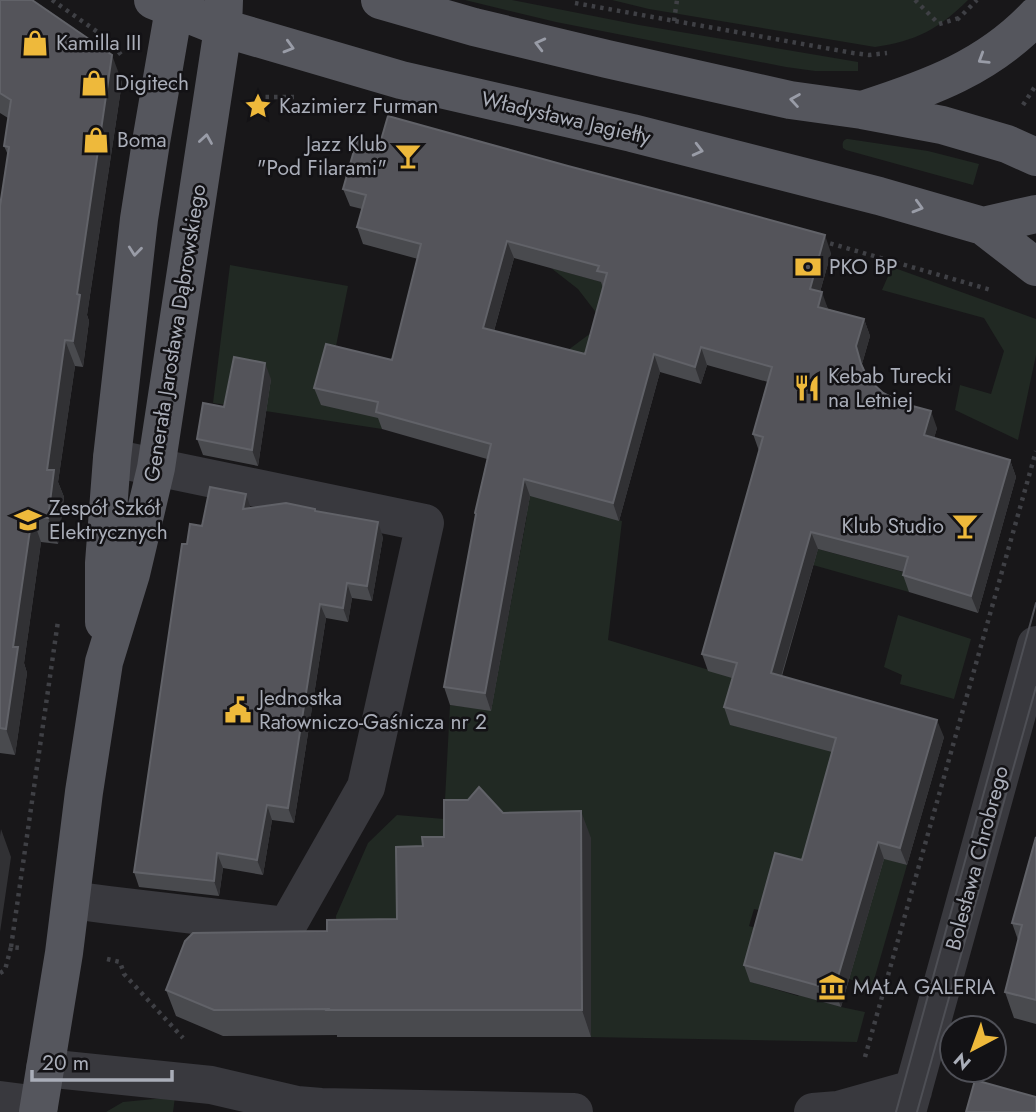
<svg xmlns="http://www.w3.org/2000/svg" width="1036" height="1112" font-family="Jost,sans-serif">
<rect width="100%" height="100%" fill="#181719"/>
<!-- green -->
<path fill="#212923" d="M465,0H512L639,25L858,62V71H815L786,67L556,22Z
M612,0H968C939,29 916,41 875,47L649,9Z
M848,139L928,151L979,164L973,185L846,150L843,148C842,143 843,139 848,139Z
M230,265L348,286L333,361L384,420L382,429L213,403Z
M892,267L1036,319V355L1018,440L955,410L960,385L991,394L1004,351L984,318L882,290Z
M551,268L605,283L604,288L623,293L625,289L679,304L667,345L603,328L575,430L592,434L571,507L622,521L608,640L743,680L731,725L782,739L785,732L824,743L841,732L846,739L818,840L907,865L872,987L849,979L873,896L782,871L770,912L754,909L749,926L765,931L751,982L798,996L799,995L841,1007L865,1012L857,1042L591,1037V838H557L500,826L495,821H482L477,826H454L453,863H432V873L405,874L406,928L419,937H423V946H337L336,916L368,843L397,815L444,819L450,705L491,710L527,515L520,513L524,497L531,492L554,413L546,401L554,371L525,362L526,355L490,345L491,337L560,356L599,327L598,315L578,289Z
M818,549L914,575L909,592L813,565Z
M898,615L971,639L954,699L900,684L902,675L884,667Z
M175,1097L173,1112H106L123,1102Z"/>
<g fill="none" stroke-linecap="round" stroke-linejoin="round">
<!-- path -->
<path stroke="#3f4045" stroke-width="4.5" stroke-dasharray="3.5 5" stroke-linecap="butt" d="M52,0L109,40L122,56
M915,0L939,24L959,18
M575,3L853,53L869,55L887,53
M957,20L977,0
M674,21L677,0
M257,97H294
M1023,105L1036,85
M822,241L991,290
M11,947L58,621
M107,959L120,962L124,974L183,1038
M0,973L5,970L11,947L22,948
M865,1057L1036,451"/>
<!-- minor -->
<path stroke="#39393e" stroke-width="38" d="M71,900L109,905L287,926L366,787L425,523L112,458
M45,1068L211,1085L297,1105L321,1107L574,1112
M0,1100L39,1105
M813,1112L838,1110L902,1092L913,1091
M907,1112L1036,645"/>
<!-- major -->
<path stroke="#55565d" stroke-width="38" d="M153,0L223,28L401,80L632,133L879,196L983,226L1036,267
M380,0L474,27L607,59L790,100L862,110L942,125L1007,144L1036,157
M865,109C930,88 988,67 1036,16
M983,226L1036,214
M104,622V563L112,458L139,219L151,142L174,9L180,0
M38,1112L64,953L84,792L104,662L131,574L156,468L223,28L224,0"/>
<!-- tram -->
<path stroke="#4e4f55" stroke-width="2" d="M896,1112L1036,603
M917,1112L1036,687"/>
</g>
<!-- wall -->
<path fill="#494a4e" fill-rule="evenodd" d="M0,0L122,82L87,315L89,321L83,367L75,366L58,482L64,497L58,544L41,542L24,663L27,673L15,755L0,753V206L8,155L4,146L8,118L0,113Z
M379,147L831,253L820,292L828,309L864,319L870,336L862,364L868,379L883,393L937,428L934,438L1010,460L1016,477L978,613L909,592L903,575L904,572L818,549L782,676L944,737L907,865L884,859L841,1007L750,982L744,965L802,860L832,752L730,725L724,707L732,678L708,671L702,654L759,451L753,434L768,382L707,365L701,384L660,372L619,521L530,496L491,711L450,705L444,687L476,516L475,513L487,459L382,429L378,418L321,405L314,388L392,360L418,259L363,244L357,227L362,209L350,206L343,189ZM514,258L601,282L603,288L585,354L494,331Z
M271,379L258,466L203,455L197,439L224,407Z
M251,508L316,511L383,537L372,601L352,598L348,622L326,618L294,823L272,820L263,875L223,868L219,896L139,887L134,872L187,544Z
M503,813L591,838V1037H337V1035L223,1036L176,1016L166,990L327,931L397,919L423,846Z
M1036,837V1024L1014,1018L1005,992L1018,940L1012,923Z"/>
<!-- shaded-wall -->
<path fill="#313134" d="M112,55L122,82L87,315L89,321L83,367L73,341L77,294Z
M825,235L831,253L816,306L810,289Z
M507,241L514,258L490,345L483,328Z
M822,292L828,309L818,307Z
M864,319L870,336L862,364L867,381L856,346Z
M65,340L75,366L58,482L64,497L58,544L48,518L47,470Z
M701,347L707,365L701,384L695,367Z
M654,354L660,372L619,521L613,503Z
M265,363L271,379L258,466L252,450Z
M931,411L937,428L930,452L924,435Z
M1010,460L1016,477L978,613L971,596Z
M524,479L530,496L491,711L485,693Z
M246,494L251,509H243Z
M32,516L41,542L24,663L27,673L15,755L6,729L13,647Z
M378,522L383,537L372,601L367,586Z
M811,532L818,549L777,690L771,673Z
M347,583L352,598L348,622L343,608Z
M320,604L326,618L294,823L288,808Z
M937,720L944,737L907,865L900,848Z
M267,805L272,820L263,875L257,860Z
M581,811L591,838V1037L582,1010Z
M1,829L11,857L0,932V836Z
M878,842L884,859L841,1007L834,990Z
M217,853L223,868L219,896L214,881Z"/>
<!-- building -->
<path fill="#54545a" stroke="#616268" stroke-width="2" fill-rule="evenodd" d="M0,0H32L112,55L77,294L80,295L73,341L65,340L47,470H54L48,518L32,516L13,647H18L6,729L0,728V206L9,147L4,146L11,100L0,93Z
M388,116L568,166L697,200L825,235L810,289L822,292L818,307L864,319L856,346L861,364L868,379L883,393L905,404L931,411L924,435L1010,460L971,596L903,575L908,557L811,532L771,673L937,720L900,848L878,842L834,990L744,965L775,853L802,860L836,738L724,707L737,663L702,654L763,437L753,434L772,367L701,347L695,367L654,354L613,503L524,479L485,693L444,687L476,514L475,513L491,444L376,412L378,402L314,388L326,344L392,360L421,244L357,227L366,195L343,189L357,140L379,147ZM507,241L599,266L597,271L607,273L585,354L483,328Z
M234,357L265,363L252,450L197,439L203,403L224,407Z
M210,487L246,494L243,509L286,503L315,509V511L378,522L367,586L347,583L343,608L320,604L288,808L267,805L257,860L217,853L214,881L134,872L182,544H187L190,524L202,526Z
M479,787L503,813L581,811L582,1010H327L328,1009L214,1010L166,990L185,941L193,933L327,931V920L397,919L396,847L423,846L422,837H444V800H468Z
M1036,837V1000L1005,992L1022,925L1012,923Z
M975,1080L1036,1097V1112H966Z"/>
<!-- one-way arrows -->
<defs><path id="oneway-chevron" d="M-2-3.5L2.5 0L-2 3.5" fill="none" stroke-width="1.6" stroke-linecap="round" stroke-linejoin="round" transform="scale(1.75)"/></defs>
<g stroke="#999ca7">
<use href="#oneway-chevron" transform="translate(540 44) rotate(-166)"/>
<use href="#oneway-chevron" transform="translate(289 47) rotate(16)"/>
<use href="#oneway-chevron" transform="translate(983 59) rotate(148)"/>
<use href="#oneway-chevron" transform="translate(795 100) rotate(-171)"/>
<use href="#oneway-chevron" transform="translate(206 139) rotate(-81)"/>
<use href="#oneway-chevron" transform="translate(698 150) rotate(14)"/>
<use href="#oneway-chevron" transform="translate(918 207) rotate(16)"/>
<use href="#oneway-chevron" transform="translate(135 251) rotate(96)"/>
</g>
<!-- icons -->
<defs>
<g id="shop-bare" transform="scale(2.1)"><path d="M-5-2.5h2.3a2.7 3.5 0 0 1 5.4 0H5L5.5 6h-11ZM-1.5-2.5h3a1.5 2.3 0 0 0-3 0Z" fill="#eeb93b" stroke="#131215" stroke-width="2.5" paint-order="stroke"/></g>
<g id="sight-bare" transform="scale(2.1)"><path d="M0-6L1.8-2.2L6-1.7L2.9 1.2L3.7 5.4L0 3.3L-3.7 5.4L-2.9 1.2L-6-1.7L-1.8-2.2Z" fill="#eeb93b" stroke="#131215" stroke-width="2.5" paint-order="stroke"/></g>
<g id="bar-bare" transform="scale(2.1)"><path d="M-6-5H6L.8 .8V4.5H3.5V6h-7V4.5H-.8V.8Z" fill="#eeb93b" stroke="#131215" stroke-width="2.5" paint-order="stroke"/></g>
<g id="bank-bare" transform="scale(2.1)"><path d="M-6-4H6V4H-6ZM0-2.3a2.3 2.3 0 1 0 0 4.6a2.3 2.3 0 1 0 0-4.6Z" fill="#eeb93b" stroke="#131215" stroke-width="2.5" paint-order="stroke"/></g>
<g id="restaurant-bare" transform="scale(2.1)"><path d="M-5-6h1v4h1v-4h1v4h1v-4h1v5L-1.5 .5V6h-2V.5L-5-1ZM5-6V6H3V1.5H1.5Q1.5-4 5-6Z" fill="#eeb93b" stroke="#131215" stroke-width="2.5" paint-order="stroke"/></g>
<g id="school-bare" transform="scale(2.1)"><path d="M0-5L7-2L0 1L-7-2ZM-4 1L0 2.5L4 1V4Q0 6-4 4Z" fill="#eeb93b" stroke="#131215" stroke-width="2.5" paint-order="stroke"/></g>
<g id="civic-bare" transform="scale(2.1)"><path d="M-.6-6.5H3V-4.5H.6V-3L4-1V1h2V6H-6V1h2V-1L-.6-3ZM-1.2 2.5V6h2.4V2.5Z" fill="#eeb93b" stroke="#131215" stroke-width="2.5" paint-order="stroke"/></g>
<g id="museum-bare" transform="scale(2.1)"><path d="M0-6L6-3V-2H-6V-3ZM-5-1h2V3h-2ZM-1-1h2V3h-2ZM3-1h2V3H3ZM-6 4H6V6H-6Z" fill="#eeb93b" stroke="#131215" stroke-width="2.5" paint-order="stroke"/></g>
</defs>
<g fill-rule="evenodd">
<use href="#shop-bare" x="35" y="43"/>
<use href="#shop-bare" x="94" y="83"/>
<use href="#sight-bare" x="258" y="106"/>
<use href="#shop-bare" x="96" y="140"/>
<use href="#bar-bare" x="408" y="156"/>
<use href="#bank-bare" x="808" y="267"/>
<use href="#restaurant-bare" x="807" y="388"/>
<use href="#school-bare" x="28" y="520"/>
<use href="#bar-bare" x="965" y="526"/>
<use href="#civic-bare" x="238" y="710"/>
<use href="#museum-bare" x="832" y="987"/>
</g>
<g text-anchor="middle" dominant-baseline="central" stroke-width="5" stroke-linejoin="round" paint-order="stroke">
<!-- poi labels -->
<g font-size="21" fill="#aaaeb9" stroke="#131215" text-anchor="start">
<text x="56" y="43">Kamilla III</text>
<text x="115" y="83">Digitech</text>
<text x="279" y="106">Kazimierz Furman</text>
<text x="117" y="140">Boma</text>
<text x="387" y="144" text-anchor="end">Jazz Klub<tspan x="387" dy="24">"Pod Filarami"</tspan></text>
<text x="829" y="267">PKO BP</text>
<text x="828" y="376">Kebab Turecki<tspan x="828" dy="24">na Letniej</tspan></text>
<text x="49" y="508">Zespół Szkół<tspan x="49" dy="24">Elektrycznych</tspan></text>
<text x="944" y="526" text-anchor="end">Klub Studio</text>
<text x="259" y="698">Jednostka<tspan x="259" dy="24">Ratowniczo-Gaśnicza nr 2</tspan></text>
<text x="853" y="987">MAŁA GALERIA</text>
</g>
<!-- street labels -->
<g font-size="21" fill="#aaaeb9" stroke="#131215">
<text transform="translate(566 118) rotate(13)">Władysława Jagiełły</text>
<text transform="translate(175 333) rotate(-81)">Generała Jarosława Dąbrowskiego</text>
<text transform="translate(977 858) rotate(-75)">Bolesława Chrobrego</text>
</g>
</g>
<!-- north arrow -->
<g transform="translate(973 1049) rotate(221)"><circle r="33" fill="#131215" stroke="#4f5057" stroke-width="2"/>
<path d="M0-5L12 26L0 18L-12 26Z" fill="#eeb93b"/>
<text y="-10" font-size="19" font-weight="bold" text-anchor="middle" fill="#aaaeb9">N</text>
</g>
<!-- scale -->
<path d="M32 1070v10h140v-10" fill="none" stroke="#aaaeb9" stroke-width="3.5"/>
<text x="42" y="1070" font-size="21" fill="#aaaeb9" stroke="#131215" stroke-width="5" paint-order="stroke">20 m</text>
</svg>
